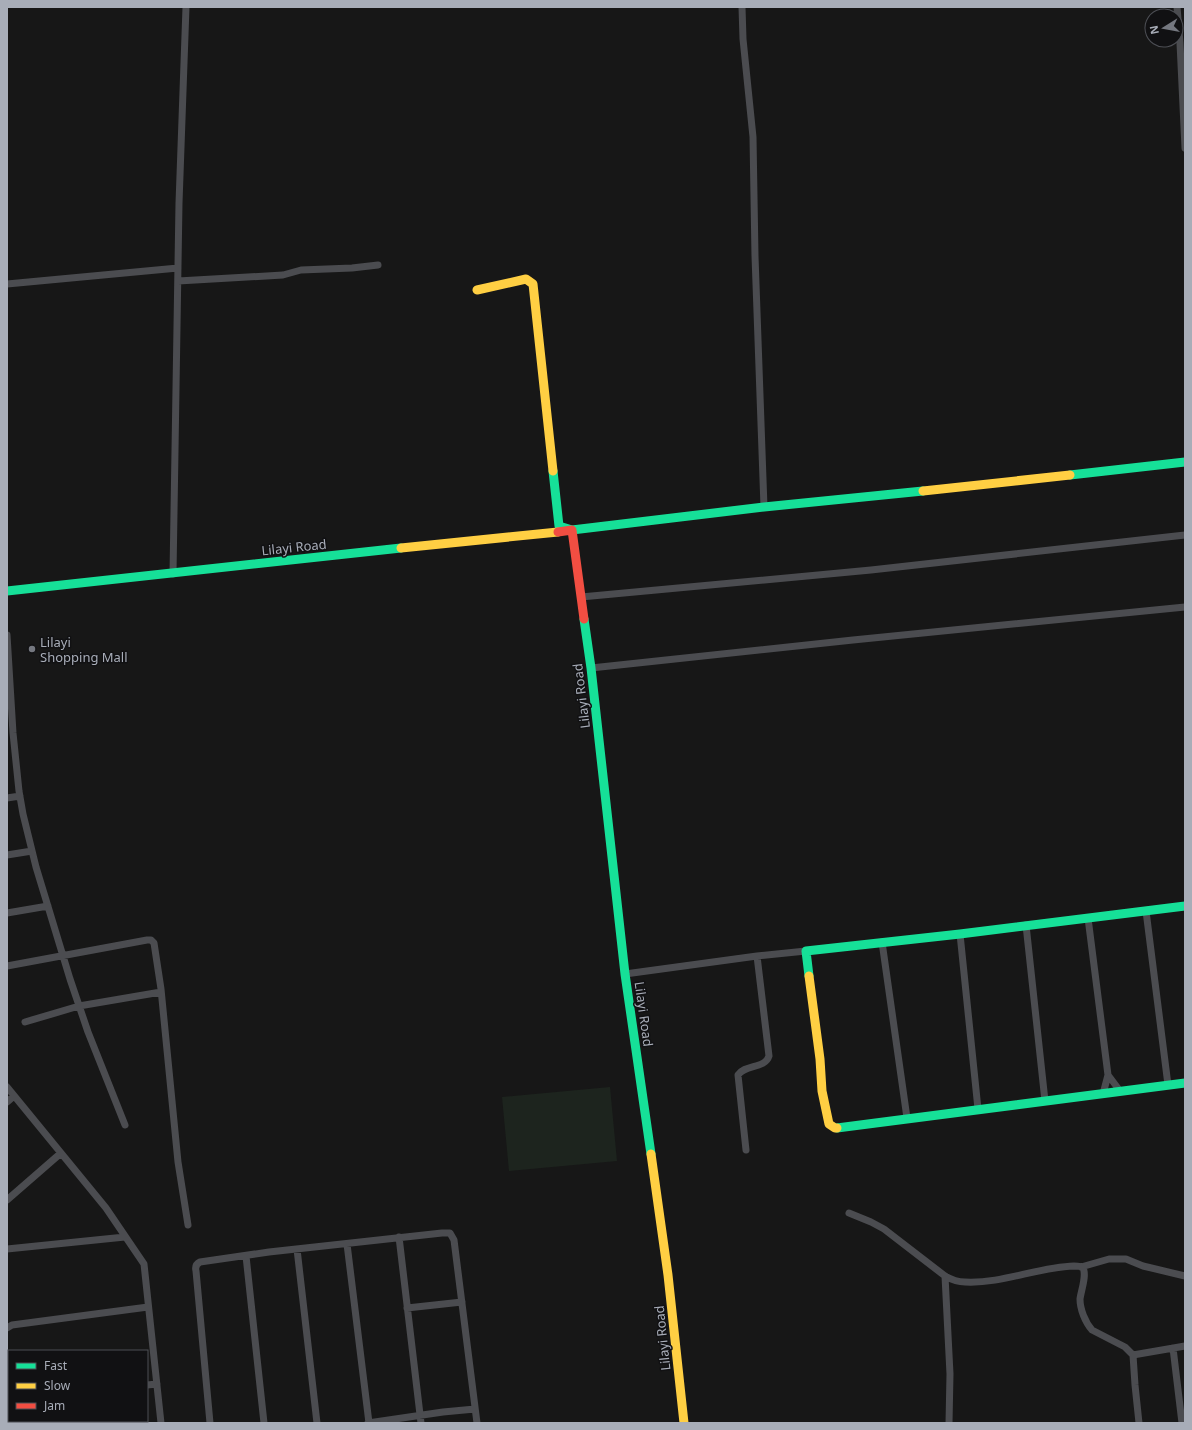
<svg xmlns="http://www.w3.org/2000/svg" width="1192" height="1430" font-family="'Noto Sans',sans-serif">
<rect width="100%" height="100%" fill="#171717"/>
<!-- garden -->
<path fill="#1d241e" d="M610,1087L617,1161L509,1171L502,1097Z"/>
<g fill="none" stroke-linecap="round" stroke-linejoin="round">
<!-- street -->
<path stroke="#4b4c50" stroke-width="7" d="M742,7L743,39L753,137L755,256L764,507
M1177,7L1180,43L1185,148
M178,281L283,275L301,270L352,268L378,265
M7,284L178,268
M173,574L179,203L186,7
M581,597L871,570L1185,535
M7,635L13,733L19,791L23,814L36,867L70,979L88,1032L125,1125
M591,668L853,640L1185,607
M7,798L20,796
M7,855L32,851
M1146,911L1168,1085
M7,913L48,906
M1088,918L1108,1075
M1026,925L1045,1101
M960,934L978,1109
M882,942L907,1118
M7,966L147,940H151L154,943L161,989L178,1162L188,1225
M625,974L757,956L806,951
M25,1022L79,1006L161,992
M7,1087L106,1208L144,1264L161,1423
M1103,1094L1108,1075L1120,1091
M7,1102L14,1096
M746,1150L738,1075C745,1064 765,1069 769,1056L757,956
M7,1200L61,1153
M849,1213L871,1222L884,1229L945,1276C952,1280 957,1282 965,1282C1001,1284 1039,1267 1074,1266C1077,1266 1081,1266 1083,1268C1087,1275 1081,1291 1080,1299C1080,1309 1085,1322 1092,1330L1125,1347L1133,1355L1135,1385L1139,1423
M399,1237L421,1423
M347,1244L369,1423
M7,1249L125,1237
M297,1249L317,1423
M246,1256L264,1423
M1081,1267L1109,1259H1126L1143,1266L1185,1276
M945,1276L950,1374L949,1423
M407,1308L462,1302
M7,1328L12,1325L148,1307
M1173,1348L1182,1423
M1133,1355L1185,1346
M147,1385L157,1384
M7,1402H9
M210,1423L196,1271C195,1267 196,1264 200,1262L269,1252L442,1233H450L454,1240L477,1423
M368,1423L443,1412L475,1409"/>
<!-- fast -->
<path stroke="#16e098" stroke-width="9" d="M553,471L559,526L572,530L764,507L923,491
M1070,475L1185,462
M7,591L401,548
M584,619L591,668L625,974L651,1154
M809,976L806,951L960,934L1185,906
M837,1128L1185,1083"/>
<!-- slow -->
<path stroke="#ffcf43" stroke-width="9" d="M477,290L526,279L533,284L553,471
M923,491L1070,475
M401,548L558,532
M809,976L820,1059L822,1091L829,1124L835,1128H837
M651,1154L668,1275L684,1423"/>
<!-- jam -->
<path stroke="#f24e42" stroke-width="9" d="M558,532L572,530L584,619"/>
</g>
<!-- markers -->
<circle fill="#757880" stroke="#111113" stroke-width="1.5" cx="32" cy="649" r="4"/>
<g text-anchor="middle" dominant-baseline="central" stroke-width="3" stroke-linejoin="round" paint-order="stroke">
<!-- street labels -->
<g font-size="13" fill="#a8adb8" stroke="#111113">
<text transform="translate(294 547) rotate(-6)">Lilayi Road</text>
<text transform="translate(581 696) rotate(-97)">Lilayi Road</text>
<text transform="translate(644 1014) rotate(82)">Lilayi Road</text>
<text transform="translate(662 1338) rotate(-96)">Lilayi Road</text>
</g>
<!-- poi labels -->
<g font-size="13" fill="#a8adb8" stroke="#111113" text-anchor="start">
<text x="40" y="642">Lilayi<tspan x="40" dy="15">Shopping Mall</tspan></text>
</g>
</g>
<!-- border -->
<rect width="1192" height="1430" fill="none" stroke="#a8adb8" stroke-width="16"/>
<!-- legend -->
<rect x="8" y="1350" width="140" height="72" fill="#111113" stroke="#4d4f55"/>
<rect x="16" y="1363" width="20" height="6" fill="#16e098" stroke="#4d4f55"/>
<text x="44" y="1370" font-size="12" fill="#a8adb8">Fast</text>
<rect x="16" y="1383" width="20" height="6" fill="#ffcf43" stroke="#4d4f55"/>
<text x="44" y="1390" font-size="12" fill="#a8adb8">Slow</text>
<rect x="16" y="1403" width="20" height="6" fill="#f24e42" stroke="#4d4f55"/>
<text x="44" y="1410" font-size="12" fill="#a8adb8">Jam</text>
<!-- north arrow -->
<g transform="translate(1164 28) rotate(259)"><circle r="19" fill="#111113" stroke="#4d4f55"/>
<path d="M0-3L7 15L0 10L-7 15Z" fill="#757880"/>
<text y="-6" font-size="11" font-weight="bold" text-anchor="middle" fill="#a8adb8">N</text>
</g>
</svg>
